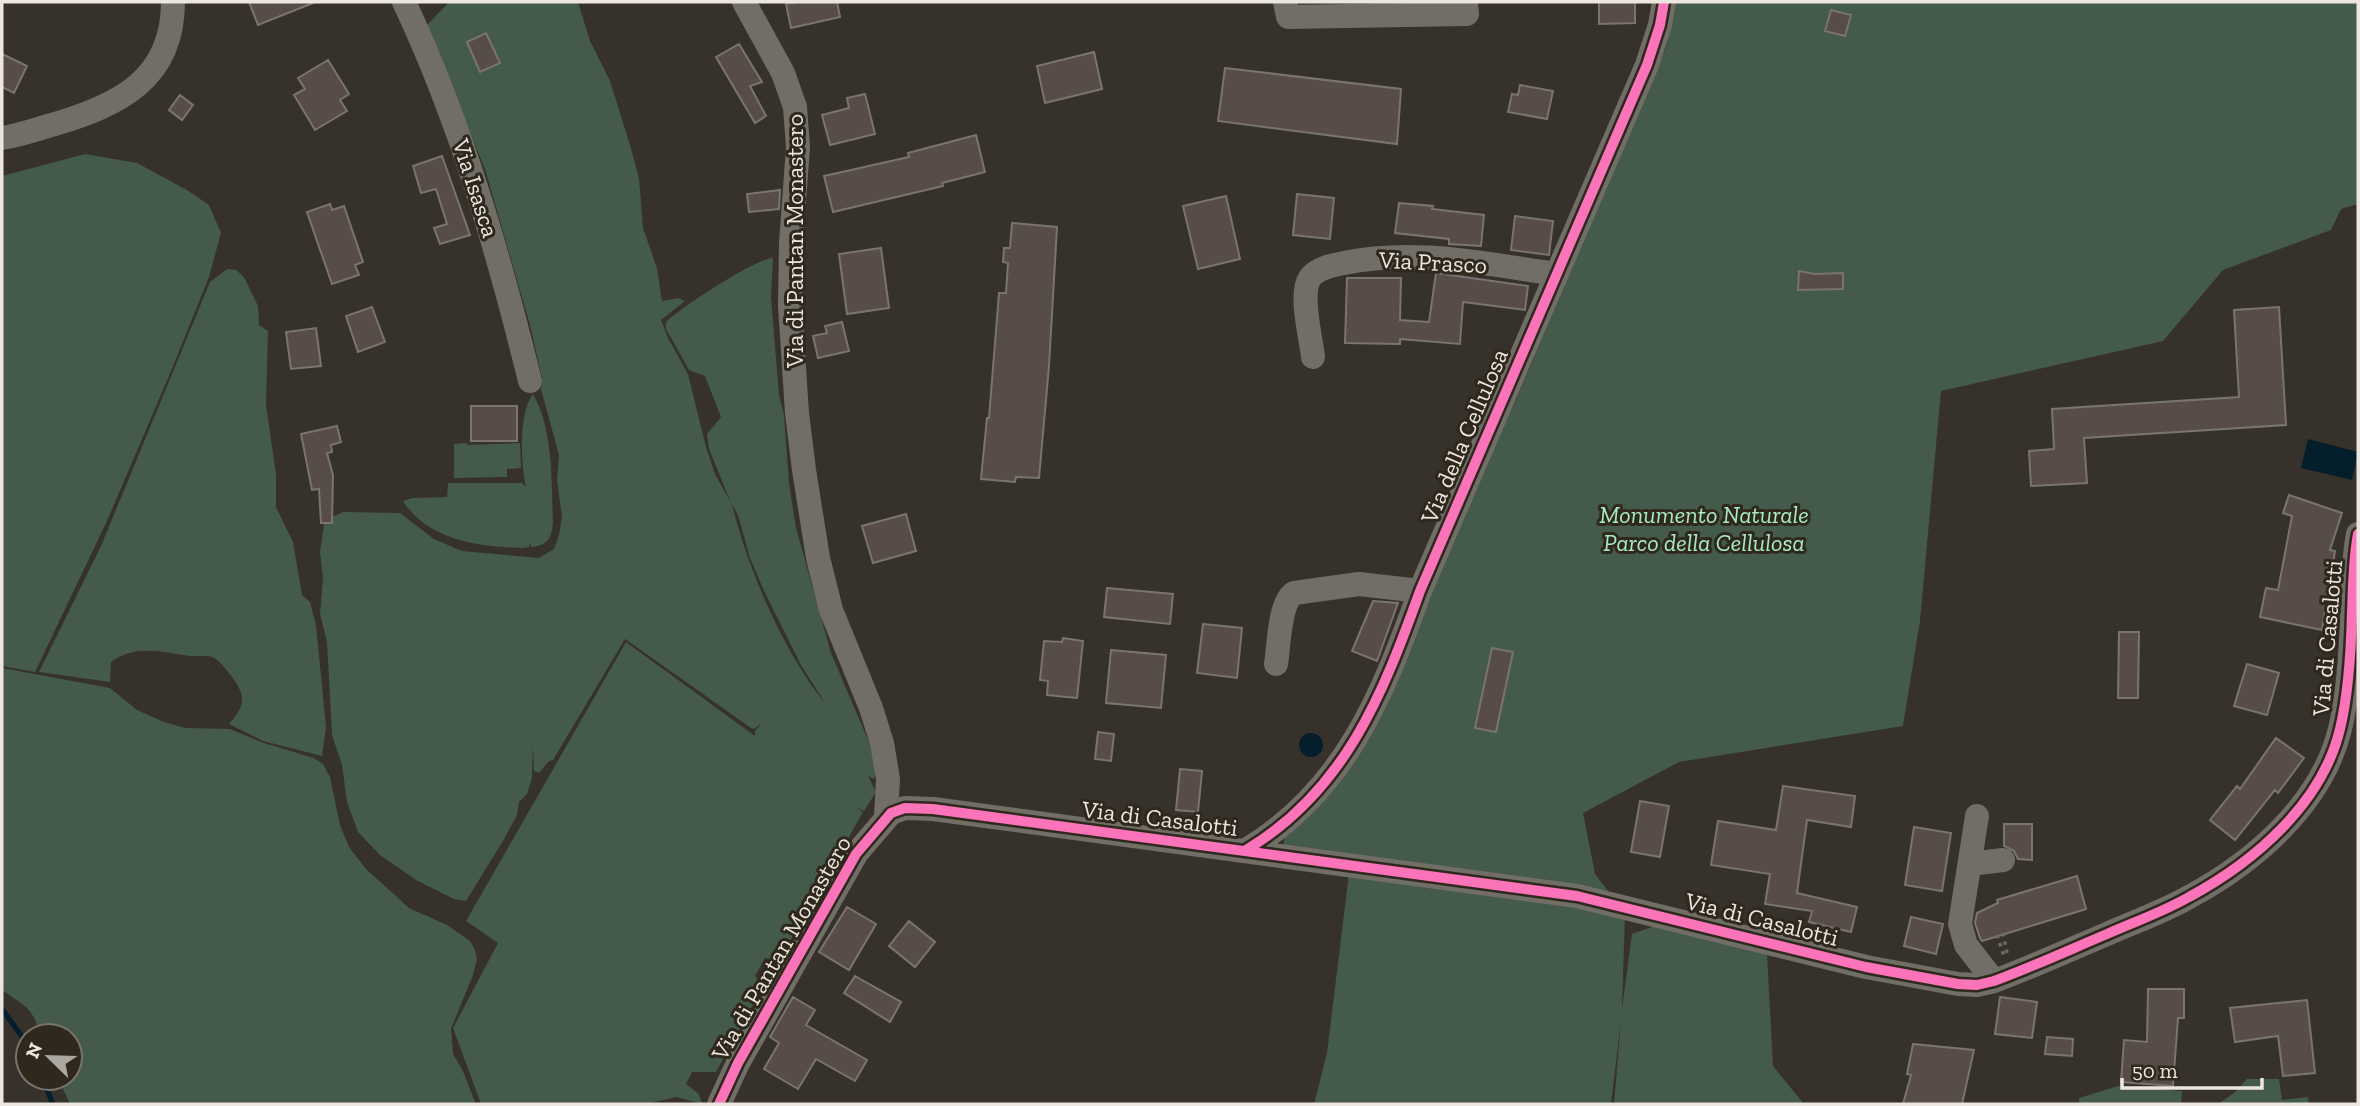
<svg xmlns="http://www.w3.org/2000/svg" width="2360" height="1106" font-family="'Zilla Slab',serif">
<rect width="100%" height="100%" fill="#36312a"/>
<!-- green -->
<path fill="#445a4b" fill-rule="evenodd" d="M449,2H578L590,41L610,81L630,145L639,178L643,228L657,268L662,301L678,298L685,301L661,320L668,338L688,374L706,447L715,474L731,503L709,449L707,434L721,417L705,376L689,370L666,329V322C680,308 756,258 773,258L771,297L779,395L784,415L789,483L796,528L831,653L874,754L876,767L874,779L868,776L876,792L864,811L857,808L863,812L779,961L765,958L755,976L764,985L716,1072H692L686,1084L699,1094L702,1104L676,1097L646,1104H481L453,1028L498,943L466,921L626,642L755,736V731L762,723L754,729L751,728L625,639L553,760L549,761L539,773L534,771L533,746L532,778L527,794L519,802L517,815L503,841L466,901L454,899L416,880L380,855L358,832L347,802L342,765L332,735L327,642L320,614L323,578L320,552L324,524L329,518L343,512L400,513L434,539L462,551L539,558L554,549L559,535L562,517L557,480L559,455L541,389L542,378L530,325L485,169L426,26ZM732,504L738,515L750,558L764,591L801,665L825,703C784,653 747,567 732,504Z
M1676,2H2358V204L2341,209L2331,230L2223,270L2163,341L1941,391L1920,621L1903,726L1679,762L1583,813L1595,874L1625,913L1622,1009L1632,934L1657,925L1767,954L1773,1066L1804,1104H1614L1621,1021L1611,1104H1314L1327,1053L1351,857L1284,847V833L1315,804L1458,524L1516,400L1666,48Z
M85,154L137,163L187,190L209,205L221,233L209,277L169,376L107,521L35,672L2,666V176Z
M227,269L236,270L244,277L258,306L259,325L268,331L266,405L276,474V507L293,542L302,595L310,602L316,625L326,727L322,756L263,741L229,724C248,703 245,693 228,672C224,667 218,659 212,657C206,655 196,657 190,656C162,652 135,644 111,662L110,682L39,672L101,546L210,282Z
M533,394C554,431 551,481 553,522C552,538 547,546 531,547L530,543L529,547L524,548C481,547 428,541 403,501L412,498L447,497L448,483H522L526,487C521,465 518,413 533,394Z
M467,443V445L520,443L521,468L507,469V477L454,478V444Z
M2,668L110,688L137,710L164,722L185,728L230,729L264,743L314,758L323,764L330,777L340,825L349,847L366,869L409,908L447,925L470,941L475,950L477,959L473,975L451,1029L453,1054L462,1069L476,1104H70L58,1078H70V1036H40C34,1007 24,1006 2,990Z
M2247,1079H2279L2282,1100L2308,1097L2309,1104H2218L2234,1093Z
M2118,1086L2182,1091L2181,1104H2079V1098Z"/>
<!-- water -->
<path fill="#051e2b" d="M2308,439L2358,452L2352,480L2301,468Z
M1299 745a12 12 0 1 1 24 0a12 12 0 1 1-24 0Z"/>
<g fill="none" stroke-linecap="round" stroke-linejoin="round">
<!-- stream -->
<path stroke="#051e2b" stroke-width="5" d="M2,1009L28,1045
M42,1078L53,1104"/>
</g>
<!-- building -->
<path fill="#574c48" stroke="#7a7470" stroke-width="2" d="M249,2H313V3L258,25Z
M799,2H837L840,17L791,28L786,4Z
M1599,2H1635V23L1599,24Z
M1831,10L1851,15L1845,36L1825,31Z
M486,33L500,63L480,72L467,42Z
M739,44L762,82L750,86L766,116L755,123L716,57Z
M1094,52L1102,89L1045,103L1037,66Z
M2,54L27,66L14,93L2,87Z
M328,60L349,94L340,100L347,111L315,130L294,95L305,89L298,78Z
M1225,68L1401,89L1397,144L1218,121Z
M1520,85L1553,91L1547,119L1508,112L1512,94L1518,95Z
M865,94L875,134L830,145L822,115L849,108L847,98Z
M180,95L193,105L182,120L169,110Z
M976,135L985,172L942,183L943,186L833,212L824,176L909,157L908,153Z
M442,156L470,235L440,244L434,228L447,224L436,189L421,193L413,166Z
M780,190L779,209L749,212L747,194Z
M1297,194L1334,198L1330,239L1293,235Z
M1226,196L1240,259L1198,269L1183,206Z
M1399,203L1433,206L1432,209L1484,215L1481,246L1449,244V239L1395,233Z
M330,204L332,210L344,206L363,262L355,265L359,275L332,284L307,212Z
M1515,216L1553,221L1549,255L1511,250Z
M1012,223L1057,227L1049,366L1039,478L1016,477L1015,482L981,479L987,418H989L999,293H1006L1008,263L1003,262L1004,248H1010Z
M881,248L889,308L847,314L839,254Z
M1799,271L1815,274L1843,273V289L1798,290Z
M1436,273L1528,286L1525,310L1463,302L1460,344L1400,339V344L1345,343L1347,278H1401L1400,320L1429,322Z
M372,307L385,342L358,352L346,316Z
M2279,307L2286,425L2084,438L2087,483L2031,486L2029,451L2054,449L2052,409L2239,397L2234,310Z
M842,322L849,351L818,358L813,336L827,333L825,326Z
M316,328L321,366L291,369L286,332Z
M471,406H517V441H471Z
M337,426L341,442L331,445L332,452L327,453L333,475L332,523H321L319,489L312,490L301,434Z
M2289,495L2342,513L2330,550L2335,551L2322,630L2260,617L2266,588L2278,590L2292,516L2283,513Z
M906,514L916,551L873,563L862,526Z
M1107,588L1173,594L1170,624L1104,617Z
M1373,601L1398,603L1377,661L1352,651Z
M1203,624L1242,628L1237,678L1197,673Z
M2119,632H2139L2138,698H2118Z
M1063,638L1083,641L1077,698L1047,695L1048,681L1040,680L1044,641L1062,642Z
M1492,648L1513,652L1496,732L1475,728Z
M1111,650L1166,655L1161,708L1106,703Z
M2247,664L2279,673L2267,715L2234,706Z
M1098,732L1114,734L1111,761L1095,759Z
M2276,738L2304,758L2278,793L2275,790L2235,840L2210,820L2237,786L2240,789Z
M1180,769L1202,771L1198,812L1176,810Z
M1783,786L1855,796L1851,827L1807,820L1797,893L1857,907L1851,932L1809,922L1812,911L1765,904L1770,874L1711,865L1718,821L1776,830Z
M1640,801L1669,806L1660,857L1631,852Z
M2004,824H2032V860L2018,859L2014,851L2004,846Z
M1914,827L1951,833L1942,891L1905,885Z
M2077,876L2086,909L1982,941L1980,938L1975,923L1977,913L1998,903L1997,900Z
M847,907L876,924L849,970L819,952Z
M1911,917L1943,924L1936,954L1904,946Z
M909,921L935,942L915,967L889,946Z
M855,976L901,1002L890,1022L844,993Z
M2148,989H2184V1018H2178L2173,1086L2121,1082L2124,1040L2147,1042Z
M793,997L815,1010L806,1025L867,1060L855,1081L816,1059L798,1089L764,1069L779,1043L770,1037Z
M2000,997L2037,1002L2032,1038L1995,1034Z
M2307,1000L2315,1073L2283,1076L2278,1036L2235,1042L2230,1008Z
M2047,1037L2073,1039L2072,1056L2045,1054Z
M1913,1044L1974,1050L1962,1104H1903L1911,1075L1907,1074Z"/>
<g fill="none" stroke-linecap="round" stroke-linejoin="round">
<!-- path -->
<path stroke="#6d6a66" stroke-width="3.5" stroke-dasharray="3.5 5" stroke-linecap="butt" d="M2003,933L2007,953
M1997,935L2004,956"/>
<!-- minor -->
<path stroke="#716d67" stroke-width="24" d="M404,2C461,123 498,251 530,381
M744,2L783,73L795,107L798,147L791,243L790,306L797,413L804,470L818,558L831,610L871,708L882,743L888,779L886,816
M1285,2L1288,17L1467,14L1466,2
M2,138C20,135 37,129 55,124C119,105 173,79 173,2
M1313,357C1311,337 1299,294 1310,278C1317,268 1333,265 1344,263C1415,248 1486,264 1557,274
M1276,664C1279,646 1279,603 1294,593L1359,584L1420,591
M1977,816L1960,924L1966,945L1994,981
M1246,850C1345,791 1383,694 1420,591L1647,65L1660,25L1664,2
M1970,864L2003,860
M719,1104L738,1063L856,854L891,813L905,808L933,809L1577,896L1866,967L1958,984L1977,985L1994,981C2032,967 2069,950 2107,934C2134,922 2163,912 2189,897C2254,862 2322,804 2340,729C2349,692 2351,651 2352,613C2353,587 2353,560 2358,534"/>
<!-- cycleway casing -->
<g stroke="#2f281d" stroke-width="15">
<path id="cycleway" d="M1246,850C1345,791 1383,694 1420,591L1647,65L1660,25L1664,2
M719,1104L738,1063L856,854L891,813L905,808L933,809L1577,896L1866,967L1958,984L1977,985L1994,981C2032,967 2069,950 2107,934C2134,922 2163,912 2189,897C2254,862 2322,804 2340,729C2349,692 2351,651 2352,613C2353,587 2353,560 2358,534"/>
</g>
<!-- cycleway -->
<use href="#cycleway" stroke="#fb73b8" stroke-width="10"/>
</g>
<g text-anchor="middle" dominant-baseline="central" stroke-width="6" stroke-linejoin="round" paint-order="stroke">
<!-- street labels -->
<g font-size="24" fill="#ece6df" stroke="#2f281d">
<text transform="translate(476 188) rotate(72)">Via Isasca</text>
<text transform="translate(794 241) rotate(-90)">Via di Pantan Monastero</text>
<text transform="translate(1433 262) rotate(3)">Via Prasco</text>
<text transform="translate(1464 436) rotate(-67)">Via della Cellulosa</text>
<text transform="translate(2327 638) rotate(-85)">Via di Casalotti</text>
<text transform="translate(1160 818) rotate(7)">Via di Casalotti</text>
<text transform="translate(1762 919) rotate(14)">Via di Casalotti</text>
<text transform="translate(781 948) rotate(-60)">Via di Pantan Monastero</text>
</g>
<!-- park labels -->
<g font-size="24" font-style="italic" fill="#a7ebc3" stroke="#2f281d">
<text x="1704" y="514">Monumento Naturale<tspan x="1704" dy="28">Parco della Cellulosa</tspan></text>
</g>
</g>
<!-- border -->
<rect width="2360" height="1106" fill="none" stroke="#ece6df" stroke-width="7"/>
<!-- north arrow -->
<g transform="translate(49 1057) rotate(293)"><circle r="33" fill="#2f281d" stroke="#7b746b" stroke-width="2"/>
<path d="M0-5L12 26L0 18L-12 26Z" fill="#aca7a0"/>
<text y="-10" font-size="19" font-weight="bold" text-anchor="middle" fill="#ece6df">N</text>
</g>
<!-- scale -->
<path d="M2122 1078v10h140v-10" fill="none" stroke="#ece6df" stroke-width="3.5"/>
<text x="2132" y="1078" font-size="21" fill="#ece6df" stroke="#2f281d" stroke-width="5" paint-order="stroke">50 m</text>
</svg>
